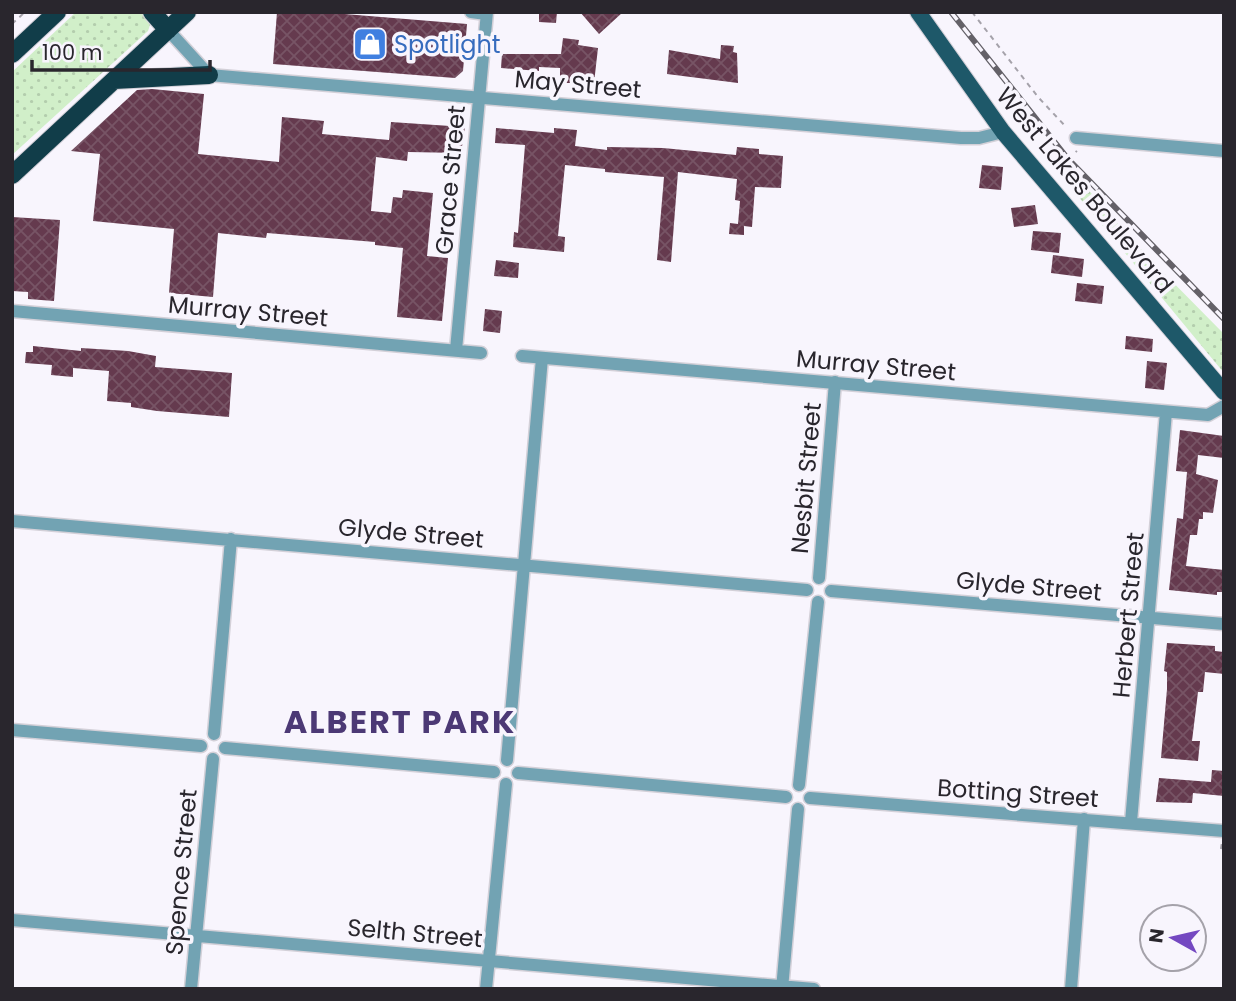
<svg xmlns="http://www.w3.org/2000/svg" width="1236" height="1001" font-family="Poppins,sans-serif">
<defs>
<pattern id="grass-dots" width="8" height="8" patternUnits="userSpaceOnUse" patternTransform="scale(1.75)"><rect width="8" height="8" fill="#d1efc9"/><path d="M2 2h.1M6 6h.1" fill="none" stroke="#b3cdad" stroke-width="1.8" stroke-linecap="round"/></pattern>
<pattern id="building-cross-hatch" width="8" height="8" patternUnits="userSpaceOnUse" patternTransform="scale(1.75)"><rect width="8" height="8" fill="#653a4e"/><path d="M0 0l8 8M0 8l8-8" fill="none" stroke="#775465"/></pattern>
</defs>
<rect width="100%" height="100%" fill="#f8f5fd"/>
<!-- grass -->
<path fill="url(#grass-dots)" d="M76,12H143L150,25L148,31L12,155V72Z
M1067,166L1148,257L1224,334V373L1059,173Z"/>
<!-- building -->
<path fill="url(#building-cross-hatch)" d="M277,12H320L467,24L463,71L455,78L273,64Z
M539,12H557L556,23L539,22Z
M580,12H623L599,34Z
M563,38L579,40L578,45L598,48L594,83H565L566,77L560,76V68L539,67V71L501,68L502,54H561Z
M721,45L734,46L733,52L737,53L738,83L667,74L669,50L720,59Z
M152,89L204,94L198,154L279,162L282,117L324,121L322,134L389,140L391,122L465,127L461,153L408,152L407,161L376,157L371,211L391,213L393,197L402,198L403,190L433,193L427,256L448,258L442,321L397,317L403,248L375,245V242L267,233L266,238L218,233L213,297L169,293L174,229L93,221L100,154L71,151L137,90Z
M496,128L554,133V128L577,130L575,146L607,150V147L663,148L736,155L737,147L759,149V154L783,156L781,188L755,187L752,227L744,226V235L729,234L730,223L738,224L740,201L735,200L737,179L678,172L671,262L657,260L664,177L605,172V169L565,165L558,236L565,237L564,252L513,247L514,232L518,233L525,145L495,143Z
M982,165L1003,167L1001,190L979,188Z
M1035,205L1038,224L1014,227L1011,208Z
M12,217L60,220L54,301L28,299V292L12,291Z
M1033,231L1061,233L1059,253L1031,250Z
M1053,255L1084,259L1082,277L1051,273Z
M496,260L519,263L518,278L494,276Z
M1077,283L1104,286L1102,304L1075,301Z
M485,309L502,311L500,333L483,331Z
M1126,336L1153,339L1152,352L1125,349Z
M33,346L81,351V348L128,351L156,356L155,367L232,373L229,417L157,411L131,407V403L107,401L109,371L73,368V377L51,375L52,365L25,363L26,352H33Z
M1147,361L1167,363L1164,390L1145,388Z
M1180,430L1224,436V458L1198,455L1196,474L1218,480L1216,493L1213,513L1203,512V519H1199L1197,535H1190L1186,566L1224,570V592H1217V595L1169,590L1177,518L1183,519L1187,472L1176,471Z
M1167,643L1215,646V651L1224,652V674L1205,672L1203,692H1198L1192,741H1200L1198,761L1161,758L1167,689V672L1164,671Z
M1212,770L1224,771V796L1193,793L1192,803L1156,802L1159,778L1211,782Z"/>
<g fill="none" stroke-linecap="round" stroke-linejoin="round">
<!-- minor casing -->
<g stroke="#d3d0d8" stroke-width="15">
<path id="minor" d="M471,12L486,14
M168,30L209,75L961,138H979L1003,132
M1076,138L1224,151
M12,311L481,353
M456,350L487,12
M522,356L1208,415L1224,406
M12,521L807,590
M819,578L835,382
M831,591L1224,624
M12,730L201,746
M214,734L231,539
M225,748L494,772
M507,760L542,358
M518,773L786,797
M799,785L818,602
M810,798L1224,831
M1131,822L1166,412
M12,920L814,989
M191,989L213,759
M486,989L506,784
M782,989L798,809
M1071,989L1084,819"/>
</g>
<!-- major casing -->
<g stroke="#d3d0d8" stroke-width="18">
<path id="major" d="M918,12L1003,132L1224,392"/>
</g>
<!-- highway casing -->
<g stroke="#d3d0d8" stroke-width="20">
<path id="highway" d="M152,12L168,30
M12,54L57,12
M114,80L209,75
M12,175L187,12"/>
</g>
<!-- path -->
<path stroke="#a5a2aa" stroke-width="2" stroke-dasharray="5 5" stroke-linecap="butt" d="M972,12L1038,97L1067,128
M12,24L25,12
M1053,167L1061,162L1058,156L1063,162L1077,151
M1221,849L1222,842"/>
<!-- minor -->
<use href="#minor" stroke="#72a3b3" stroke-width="12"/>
<!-- major -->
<use href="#major" stroke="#1e5869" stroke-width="16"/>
<!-- highway -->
<use href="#highway" stroke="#113d49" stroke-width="18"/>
<!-- rail casing -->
<g stroke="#646168" stroke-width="6">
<path id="rail" d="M951,12L1068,159L1224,319"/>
</g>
<!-- rail -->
<use href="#rail" stroke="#f8f5fd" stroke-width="3.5" stroke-dasharray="10" stroke-linecap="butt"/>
</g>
<!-- icons -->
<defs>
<g id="shop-square" transform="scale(1.75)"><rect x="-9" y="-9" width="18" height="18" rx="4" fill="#3f7fe0" stroke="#f8f5fd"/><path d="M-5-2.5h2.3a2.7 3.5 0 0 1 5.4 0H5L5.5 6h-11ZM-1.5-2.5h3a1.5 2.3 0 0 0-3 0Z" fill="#fff"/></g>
</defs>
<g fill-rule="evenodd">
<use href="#shop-square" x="370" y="44"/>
</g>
<g text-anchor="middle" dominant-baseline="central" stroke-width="7" stroke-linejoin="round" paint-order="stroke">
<!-- shop labels -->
<g font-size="24" fill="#366cbe" stroke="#f8f5fd" text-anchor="start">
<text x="394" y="44">Spotlight</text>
</g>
<!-- street labels -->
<g font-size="24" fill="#29262d" stroke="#f8f5fd">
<text transform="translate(578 84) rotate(5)">May Street</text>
<text transform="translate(450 180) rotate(-85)">Grace Street</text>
<text transform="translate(1085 190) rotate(50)">West Lakes Boulevard</text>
<text transform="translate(248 311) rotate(5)">Murray Street</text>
<text transform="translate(876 365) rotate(5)">Murray Street</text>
<text transform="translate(806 478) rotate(-85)">Nesbit Street</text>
<text transform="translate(411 533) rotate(5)">Glyde Street</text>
<text transform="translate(1029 586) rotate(5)">Glyde Street</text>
<text transform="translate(1128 615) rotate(-85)">Herbert Street</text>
<text transform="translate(1018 793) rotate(4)">Botting Street</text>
<text transform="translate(181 872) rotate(-85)">Spence Street</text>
<text transform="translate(415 933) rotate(5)">Selth Street</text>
</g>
<!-- district labels -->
<g font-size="32" font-weight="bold" letter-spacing="2" fill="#4c3975" stroke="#f8f5fd">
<text x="400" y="721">ALBERT PARK</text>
</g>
</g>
<!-- border -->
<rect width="1236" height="1001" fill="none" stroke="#29262d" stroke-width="28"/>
<!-- north arrow -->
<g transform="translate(1173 938) rotate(278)"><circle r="33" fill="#f8f5fd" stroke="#a5a2aa" stroke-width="2"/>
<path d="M0-5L12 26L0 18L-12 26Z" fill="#7448c1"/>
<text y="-10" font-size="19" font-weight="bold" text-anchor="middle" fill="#29262d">N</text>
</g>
<!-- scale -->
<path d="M32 60v10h178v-10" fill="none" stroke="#29262d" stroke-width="3.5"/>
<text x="42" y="60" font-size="21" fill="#29262d" stroke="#f8f5fd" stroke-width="5" paint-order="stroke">100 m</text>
</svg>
